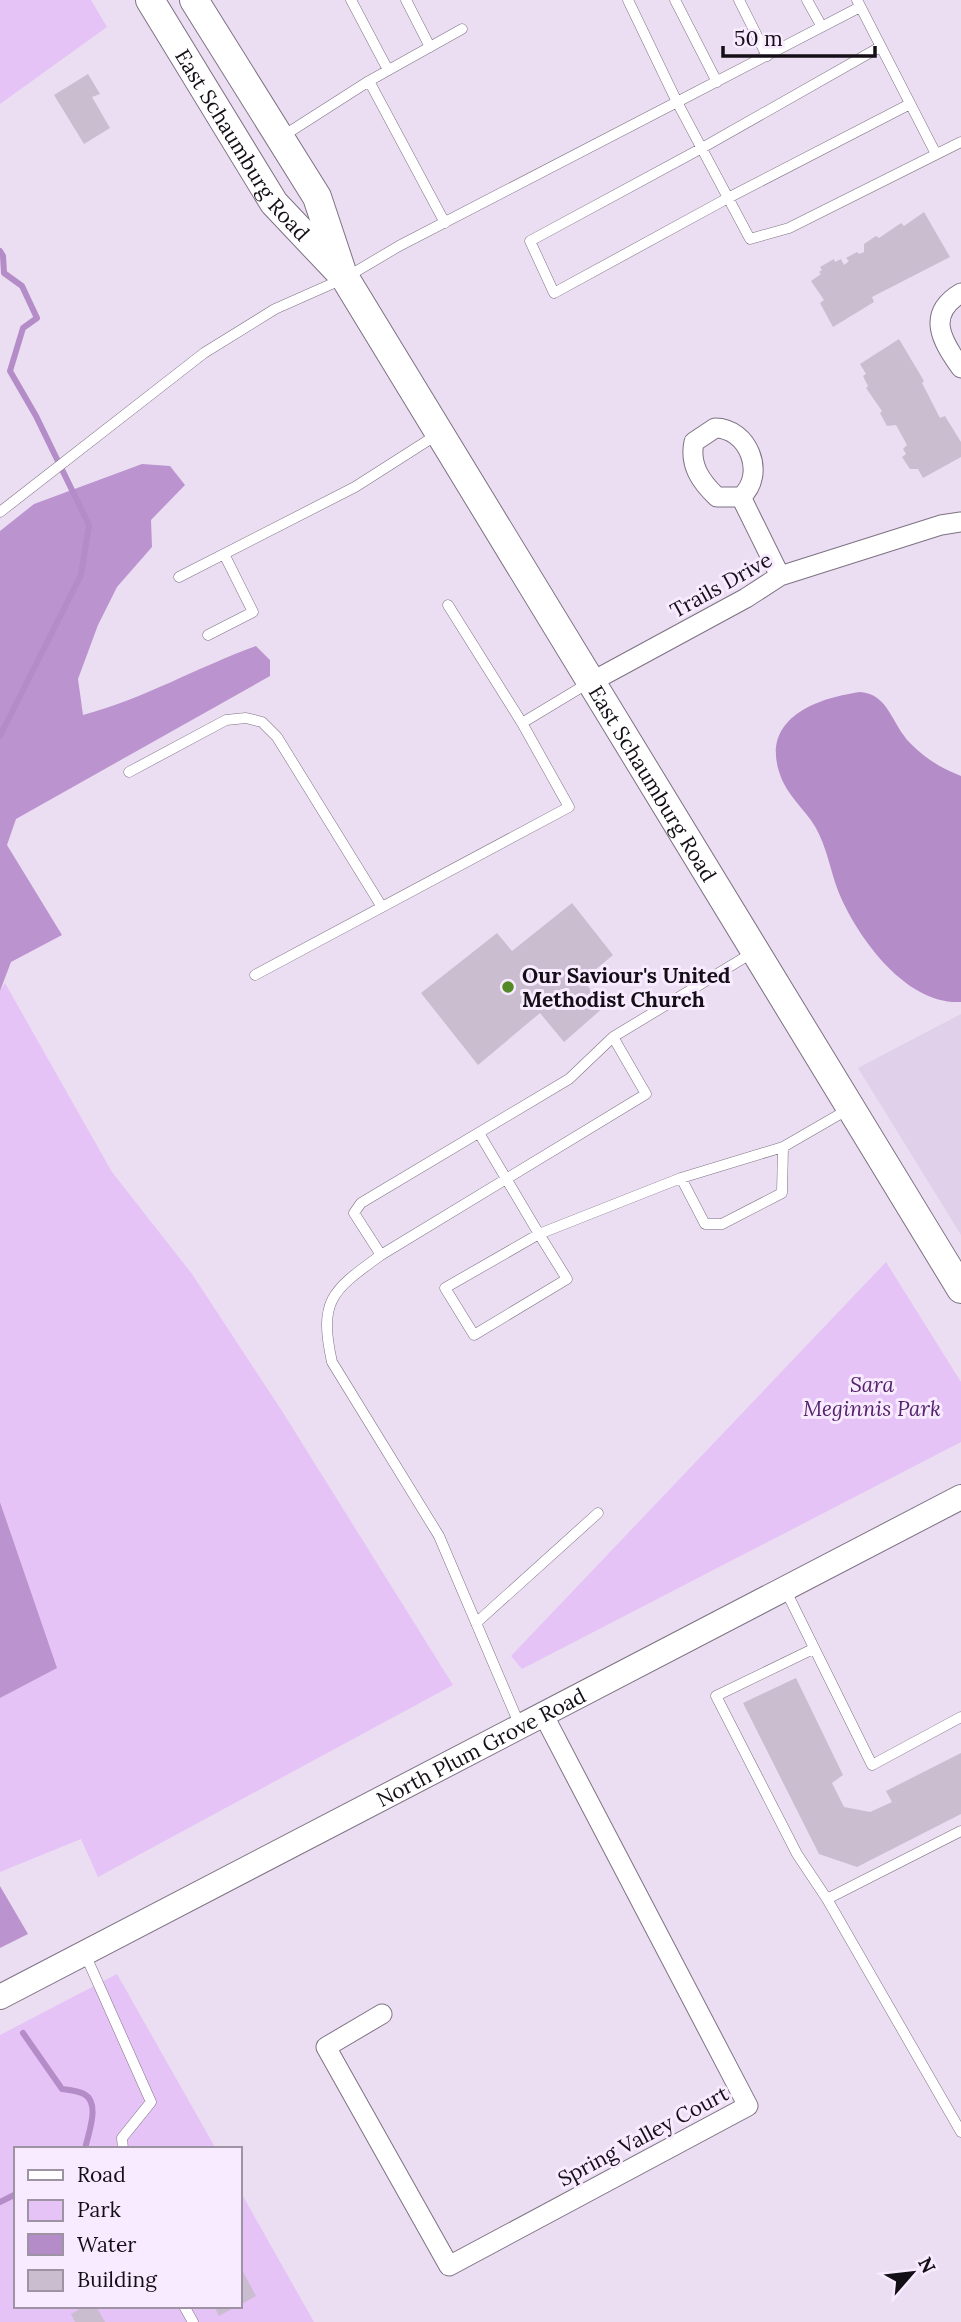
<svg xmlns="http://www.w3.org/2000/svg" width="961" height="2322" font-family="Lora,serif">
<rect width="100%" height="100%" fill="#ebdef2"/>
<!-- built -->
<path fill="#e1d0ea" d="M961,1014V1235L858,1068Z"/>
<!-- green -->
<path fill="#e5c3f6" d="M0,0H91L107,27L0,104Z
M5,983L112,1172L192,1274L282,1411L453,1685L98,1877L81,1839L0,1872V1698L56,1667L0,1502V991Z
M886,1262L961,1382V1442L522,1669L511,1656Z
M117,1974L216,2149H16V2306H240V2191L314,2322H0V2035Z"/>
<!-- forest -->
<path fill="#bb93cf" d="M142,464L170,466L185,485L151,520L152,547L117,587L98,625L78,679L83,715C143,699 198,667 256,646L270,660V676L16,819L7,845L62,935L11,962L0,991V531L34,504Z
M0,1502L57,1668L0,1698Z
M0,1886L28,1934L0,1948Z"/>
<!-- water -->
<path fill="#b48cc8" d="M860,692C889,694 891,724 911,744C926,759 941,768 961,776V1002C908,1005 862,943 842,900C832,879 829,855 819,834C810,814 792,801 783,782C756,722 811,699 860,692Z"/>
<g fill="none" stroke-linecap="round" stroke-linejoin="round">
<!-- stream -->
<path stroke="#b48cc8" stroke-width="6" d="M0,251L3,256L4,273L22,286L37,318L23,328L10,371L36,416L89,525L81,575L0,736
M23,2033L62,2089C69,2090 78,2091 84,2094C101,2103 88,2134 85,2149
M0,2202L16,2194"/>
</g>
<!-- building -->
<path fill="#cabdd0" d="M88,74L100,94L92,97L110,128L84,144L54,95Z
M924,212L950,257L872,297L874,302L833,327L820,303L824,300L811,281L821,274L819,272L822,270L820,267L834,259L835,262L841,259L844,265L849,261L846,258L857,252L859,254L864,252V244L876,236L879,238L901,223L904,226Z
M899,339L924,381L922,383L940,418L945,416L961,442V457L923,478L918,469H910L902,457L906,454L903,449L907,445L896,425L887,426L880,413L882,411L866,388L868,386L863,376L866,374L860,364Z
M572,903L613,955L583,980L604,1007L564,1042L540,1013L478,1065L421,993L497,933L512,951Z
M796,1678L843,1775L832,1783L844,1807L870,1812L892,1802L886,1791L961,1753V1814L857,1867L819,1854L743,1703Z
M242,2270L256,2296L240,2305V2271Z
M85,2306H96L105,2322H75L71,2314Z
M214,2306H237L219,2316Z"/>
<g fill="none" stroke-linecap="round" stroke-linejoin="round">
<!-- service casing -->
<g stroke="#7d7283" stroke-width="11">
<path id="service" d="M351,0L388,70
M406,0L430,47
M628,0L677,102L860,7
M675,0L717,82
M739,0L767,56
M807,0L822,27
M857,0L936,154
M880,47L702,148L530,241L554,293L728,198L910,104
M283,136L369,81
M445,223L369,81L462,29
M0,512L204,353L275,309L345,278L399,246L677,102L750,239L789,228L961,142
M179,577L355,487L438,434
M208,635L253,612L224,554
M522,723L590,682
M129,772L226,720L246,718L262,722L277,737L382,907
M255,975L569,807L522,723L448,605
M479,1133L539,1234L681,1178L783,1147L847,1110
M681,1178L705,1224H722L782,1193L783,1147
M539,1234L567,1279L474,1335L445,1288Z
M381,1255L354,1213L361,1203L569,1079L613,1037
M785,1589L872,1765L961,1717
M476,1623L598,1513
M813,1649L716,1696L797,1854L827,1899L961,2132
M520,1726L439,1536L332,1362C318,1299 333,1290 381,1255L646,1094L613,1037L752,953
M827,1899L961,1831
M85,1954L151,2102L122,2138L123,2149
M184,2306L193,2322"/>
</g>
<!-- minor casing -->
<g stroke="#7d7283" stroke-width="21">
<path id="minor" d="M961,293C926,314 941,340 961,368
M715,428C748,428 767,474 741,497H717C701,482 689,465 694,442Z
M741,497L780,576
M591,682L746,598L780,576L941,525L961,522
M382,2014L326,2047L449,2266L748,2106L543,1714"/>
</g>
<!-- tertiary casing -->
<g stroke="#7d7283" stroke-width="26">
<g id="tertiary">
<path id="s1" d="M0,1997L961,1497"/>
</g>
</g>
<!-- secondary casing -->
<g stroke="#7d7283" stroke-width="30">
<g id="secondary">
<path id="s2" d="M150,0L274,203L345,278L961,1289"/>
<path d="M194,0L317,197L341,269"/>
</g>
</g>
<!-- service -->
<use href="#service" stroke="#fff" stroke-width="10"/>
<!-- minor -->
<use href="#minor" stroke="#fff" stroke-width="19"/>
<!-- tertiary -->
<use href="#tertiary" stroke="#fff" stroke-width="24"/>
<!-- secondary -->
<use href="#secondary" stroke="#fff" stroke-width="28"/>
</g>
<!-- markers -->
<circle fill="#538a25" stroke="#f8ebff" stroke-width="2.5" cx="508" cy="987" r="7"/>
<g text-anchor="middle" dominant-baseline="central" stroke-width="6" stroke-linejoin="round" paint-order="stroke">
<!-- street labels -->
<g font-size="21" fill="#140f16" stroke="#f8ebff">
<text stroke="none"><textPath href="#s2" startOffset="172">East Schaumburg Road</textPath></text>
<text transform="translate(721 585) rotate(-29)">Trails Drive</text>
<text stroke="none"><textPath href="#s2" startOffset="933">East Schaumburg Road</textPath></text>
<text stroke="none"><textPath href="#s1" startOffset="542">North Plum Grove Road</textPath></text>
<text transform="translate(643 2136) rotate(-28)">Spring Valley Court</text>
</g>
<!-- poi labels -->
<g font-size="21" font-weight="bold" fill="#140f16" stroke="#f8ebff" text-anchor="start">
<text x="522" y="975">Our Saviour's United<tspan x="522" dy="24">Methodist Church</tspan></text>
</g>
<!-- park labels -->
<g font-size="21" font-style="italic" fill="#55236b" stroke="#f8ebff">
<text x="872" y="1384">Sara<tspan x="872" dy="24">Meginnis Park</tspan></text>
</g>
</g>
<!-- legend -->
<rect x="14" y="2147" width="228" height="161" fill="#f8ebff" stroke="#9d93a2" stroke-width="2"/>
<rect x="28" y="2170" width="35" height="10" fill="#ffffff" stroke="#9d93a2" stroke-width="2"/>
<text x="77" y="2182" font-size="21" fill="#140f16">Road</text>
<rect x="28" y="2200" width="35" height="21" fill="#e5c3f6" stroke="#9d93a2" stroke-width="2"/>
<text x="77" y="2217" font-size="21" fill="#140f16">Park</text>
<rect x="28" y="2234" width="35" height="21" fill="#b48cc8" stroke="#9d93a2" stroke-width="2"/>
<text x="77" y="2252" font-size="21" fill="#140f16">Water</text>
<rect x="28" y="2270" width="35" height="21" fill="#cabdd0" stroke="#9d93a2" stroke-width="2"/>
<text x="77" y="2287" font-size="21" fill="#140f16">Building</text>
<!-- north arrow -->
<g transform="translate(912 2273) rotate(62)" stroke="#f8ebff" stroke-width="5" paint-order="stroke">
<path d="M0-5L12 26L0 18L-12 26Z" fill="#140f16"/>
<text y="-10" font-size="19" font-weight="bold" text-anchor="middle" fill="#140f16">N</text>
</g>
<!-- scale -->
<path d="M723 46v10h152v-10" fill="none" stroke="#140f16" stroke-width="3.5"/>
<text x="734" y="46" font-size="21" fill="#140f16" stroke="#f8ebff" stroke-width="5" paint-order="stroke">50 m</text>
</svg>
